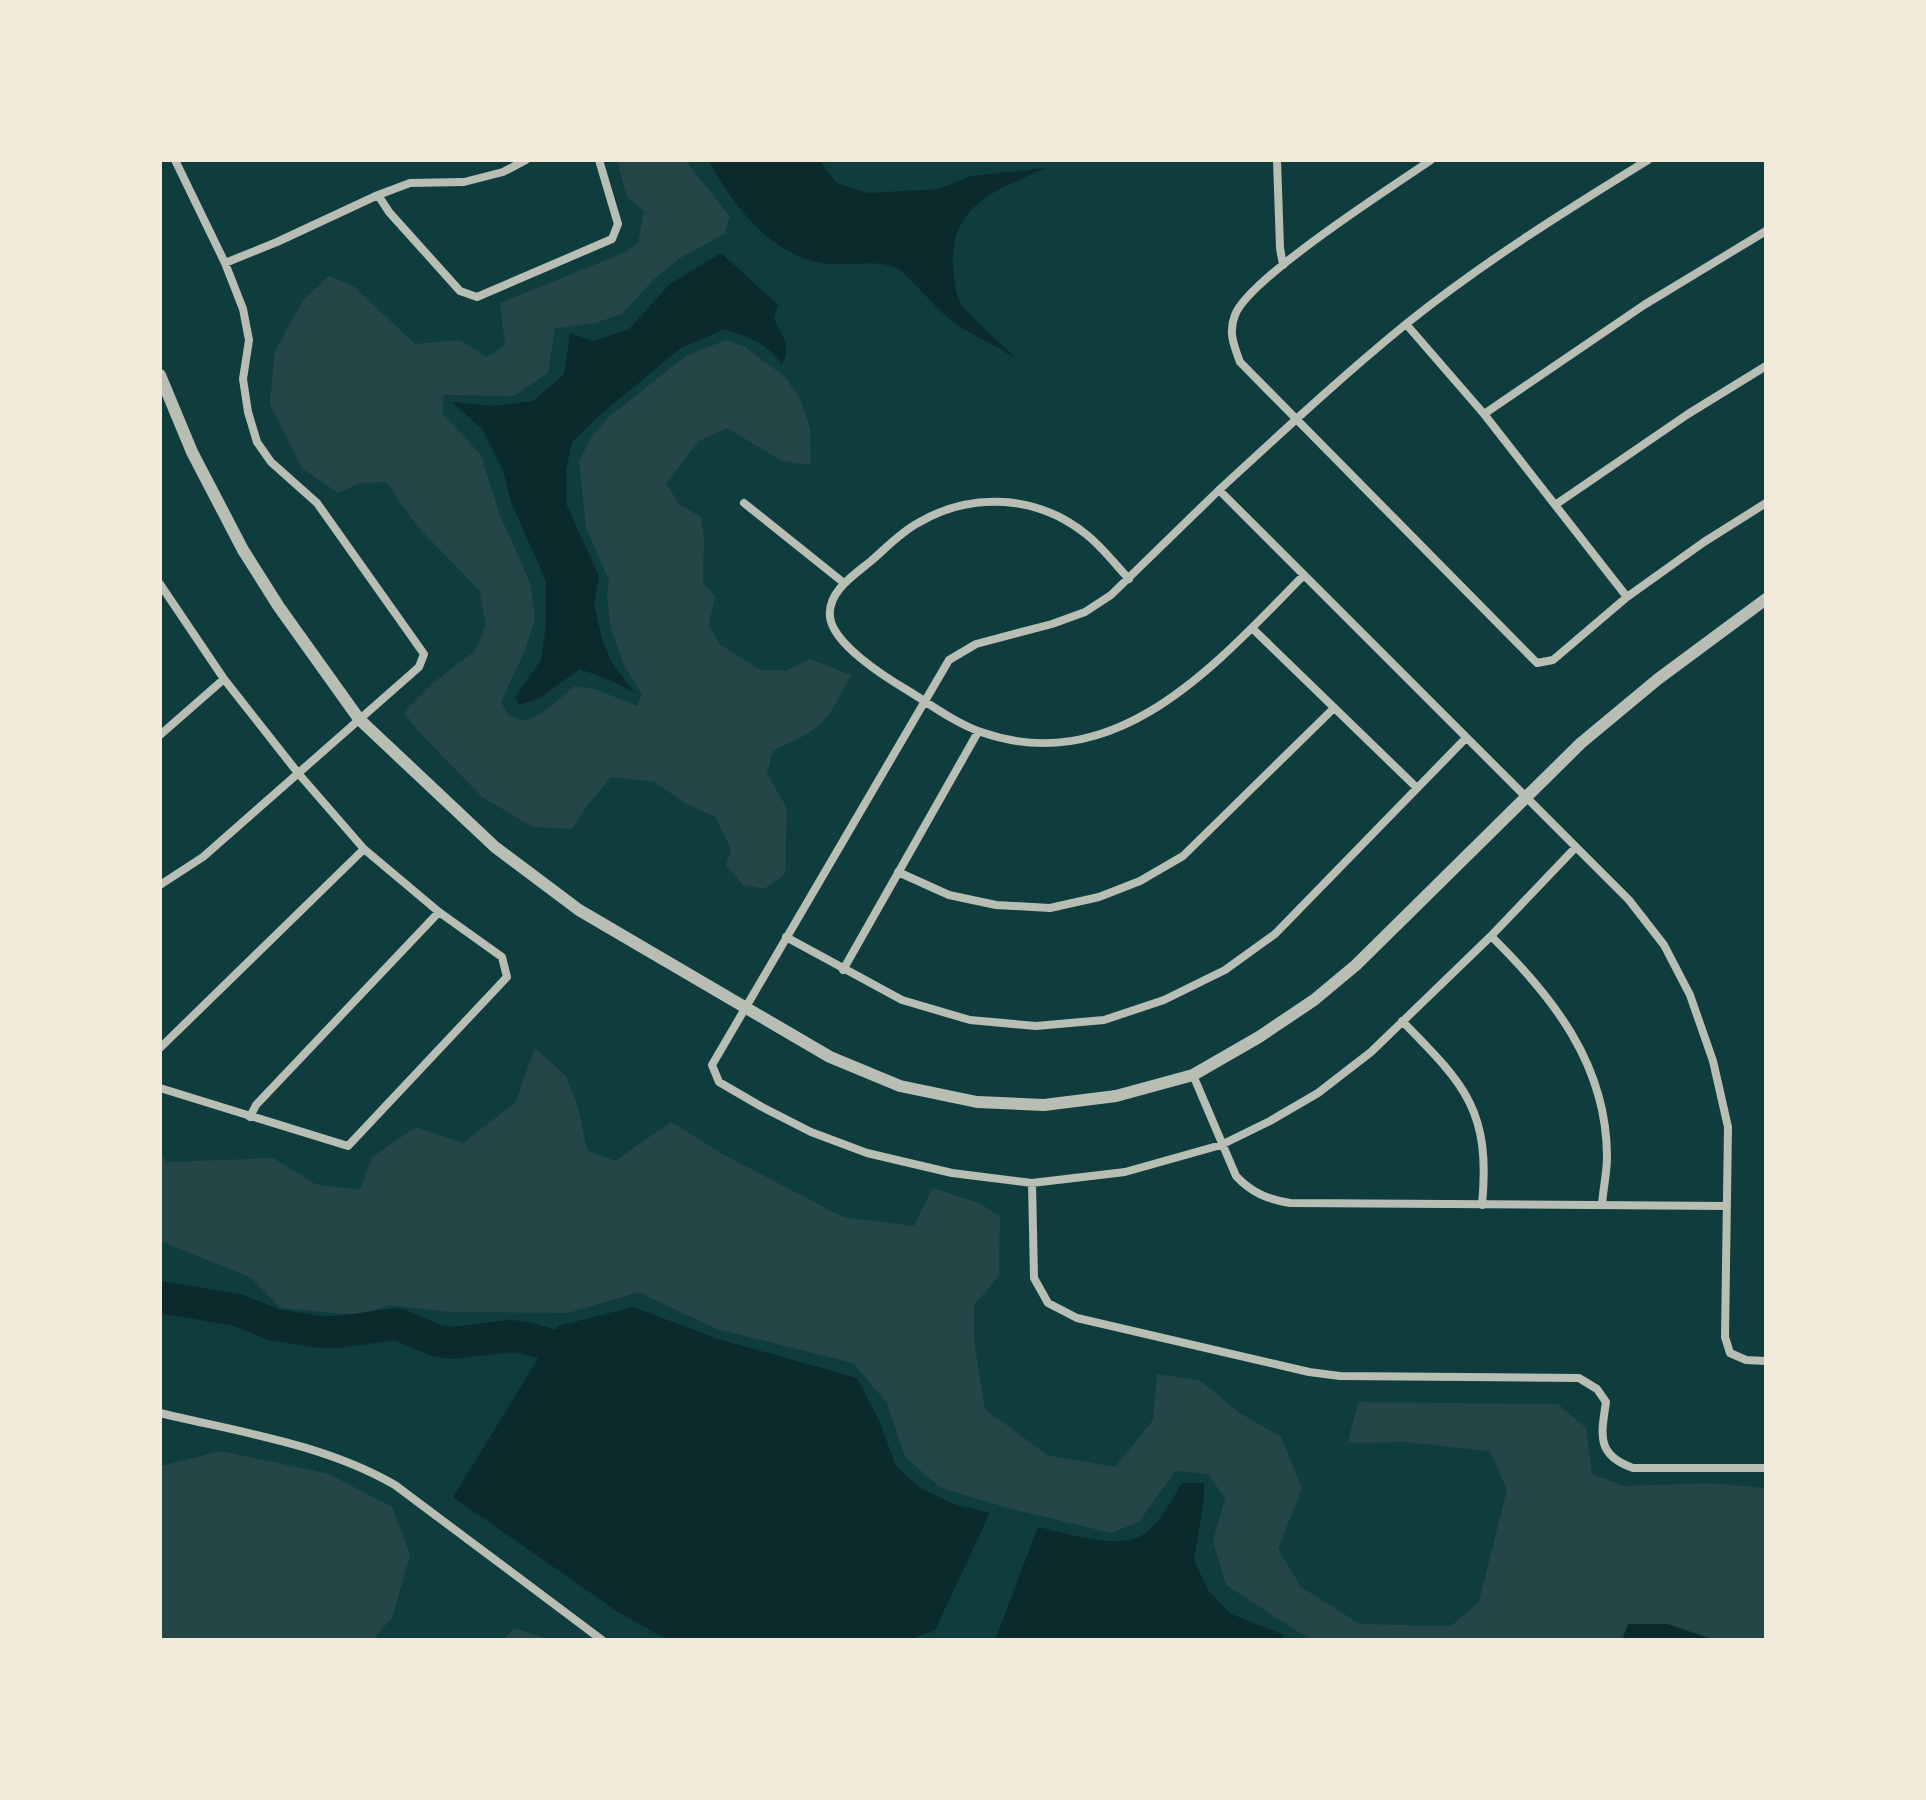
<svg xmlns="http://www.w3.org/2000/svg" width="1926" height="1800" font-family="Overpass,sans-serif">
<rect width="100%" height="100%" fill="#0f3d3e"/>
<!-- green -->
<path fill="#244646" d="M617,160H685L730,217L724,234L680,258L654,279L622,314L595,323L555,328L548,373L514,396L444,395L442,413L481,455L499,513L531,585L535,619L525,650L501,702L509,716L527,721L547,709L575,686L595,689L637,706L642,694L624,665L611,629L607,598L609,580L586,528L579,461L592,436L610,416L686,356L726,340L745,347L784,376L800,398L810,429L811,465L782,461L727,428L699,441L666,483L679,504L701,517L704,538L703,583L715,596L709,625L719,644L761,670L786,671L810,659L851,675C826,723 824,729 773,750L767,774L787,808L785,874L764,889L743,885L726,865L731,850L716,817L686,804L655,782L611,777L587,806L572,829L533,827L482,797L418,731L404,712L433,683L475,651L486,624L479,590L417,526L386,482L360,483L338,493L302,468L270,404L275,351L303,300L329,276L353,286L415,344L460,340L487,357L505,345L500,303L626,252L638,243L644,211L627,197Z
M535,1048L566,1076L578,1108L587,1150L615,1161L671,1122L726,1156L843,1217L914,1226L933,1188L981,1204L1000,1217L999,1276L974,1305V1341L985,1409L1047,1455L1115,1467L1153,1420L1157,1374L1199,1380L1240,1413L1281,1437L1302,1488L1278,1549L1301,1587L1360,1624L1451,1626L1479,1602L1507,1490L1490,1451L1405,1442L1348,1443L1358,1402L1558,1404L1586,1428L1592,1474L1624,1486L1708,1483L1766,1488V1640H1311L1226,1585L1213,1542L1225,1498L1208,1474L1175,1471L1139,1522L1111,1533L1008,1508L941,1488L905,1457L887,1403L853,1363L717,1329L638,1292L568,1313L448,1312L391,1305L356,1315L281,1308L250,1277L160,1241V1152L167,1162L273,1158L315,1184L360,1190L372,1157L416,1127L463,1143L515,1103Z
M221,1451L329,1474L392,1507L410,1554L393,1616L373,1640H160V1466Z
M514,1628L551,1640H503Z"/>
<!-- water -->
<path fill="#0a2a2b" d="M708,160H819L837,183L868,193L939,189L971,176L1046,168C999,189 949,204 953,266C954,277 955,292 960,302C966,314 1005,347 1017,359C994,345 969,334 948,318C936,308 904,271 895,267C875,260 856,265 835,264C776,263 734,207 708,160Z
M721,253L778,305L774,318C782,338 792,343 782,365C769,344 746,336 725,329L681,348L602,413L572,442L566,470L567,506L599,576L594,605L602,639L612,663L635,693L610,680L580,669L540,698L519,705L515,697L541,660L546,626V581L511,502L503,470L483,430L452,402L493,406L533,401L564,374L570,333L592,341L628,330L670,284Z
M633,1307L718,1339L857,1378L879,1420L896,1466L920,1488L954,1504L990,1513L935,1630L909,1640H668L615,1610L453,1497L558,1326Z
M1182,1483H1204L1203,1506L1194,1560L1208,1590L1231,1614L1284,1635L1281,1640H995L1038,1527C1065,1533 1121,1551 1144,1534C1160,1523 1172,1499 1182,1483Z
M1628,1624H1668L1714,1640H1622Z"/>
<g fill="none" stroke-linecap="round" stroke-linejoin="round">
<!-- river -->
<path stroke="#0a2a2b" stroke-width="32" d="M160,1297L237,1310L275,1325L320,1332H338L397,1324L438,1341L452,1343L512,1336L526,1338L561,1348L582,1370"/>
<!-- minor -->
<path stroke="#b8beb3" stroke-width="8" d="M1277,160L1280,248L1283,265
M1431,160C1392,187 1249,278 1235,315C1228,332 1234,346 1240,362L1537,663L1553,660L1627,597L1704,542L1766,503
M378,195L389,212L460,291L477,297L612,239L618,224L599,160
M225,263L277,242L378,195L410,183L464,182L503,172L526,160
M1406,324L1484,414L1627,597
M1484,414L1644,305L1766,231
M1219,490C1280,434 1341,377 1406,324C1482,263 1565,211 1648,160
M744,503L844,583
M1555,505L1688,414L1766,366
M1129,579C1115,564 1102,547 1087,535C1038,495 972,491 918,523C901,532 886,548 871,561C854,575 827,592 830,617C833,644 885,677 907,690C930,704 955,723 981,732C1117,780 1217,663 1303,576
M160,584L224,679L298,773L364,849L439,912L502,957L507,977L348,1146L160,1088
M1252,628L1417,788
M160,735L224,679
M1576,847L1491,936L1371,1052L1318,1093L1270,1121L1221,1145L1125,1172L1032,1183L952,1173L867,1153L811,1132L762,1107L719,1082L712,1065L949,660L976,644L1052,624L1085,612L1111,595L1219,490L1629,900L1664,945L1690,995L1713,1061L1728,1127L1725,1337L1730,1353L1746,1360L1766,1361
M898,872L949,895L996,905L1050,908L1099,897L1140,881L1183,856L1334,708
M160,885L203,857L419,667L424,654L317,503L271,462L257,442L248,412L243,379L249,340L243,309L225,263L175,160
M1491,936C1553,997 1607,1065 1607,1157C1607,1173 1603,1189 1602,1205
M786,937L902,1000L970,1020L1036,1026L1104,1020L1164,1000L1225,970L1275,934L1466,738
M843,970L978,732
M1402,1021C1465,1085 1491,1110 1482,1205
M160,1048L364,849
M1193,1075L1236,1176C1252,1193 1267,1199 1290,1203L1727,1206
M250,1117L256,1105L439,912
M1032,1183L1034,1278L1048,1303L1077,1318L1309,1372L1340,1376L1579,1378L1597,1389L1606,1402C1601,1435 1596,1455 1633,1468H1766
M160,1413C239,1432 324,1444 395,1485L602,1640"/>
<!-- tertiary -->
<path stroke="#b8beb3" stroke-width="12" d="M160,375L192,452L243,550L279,607L359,719L495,847L579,910L830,1057L900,1086L977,1102L1044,1105L1116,1096L1193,1075L1259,1037L1314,1000L1356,965L1581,743L1658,679L1766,599"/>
</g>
<!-- border -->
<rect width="1926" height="1800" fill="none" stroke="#f1e9da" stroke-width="324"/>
</svg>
